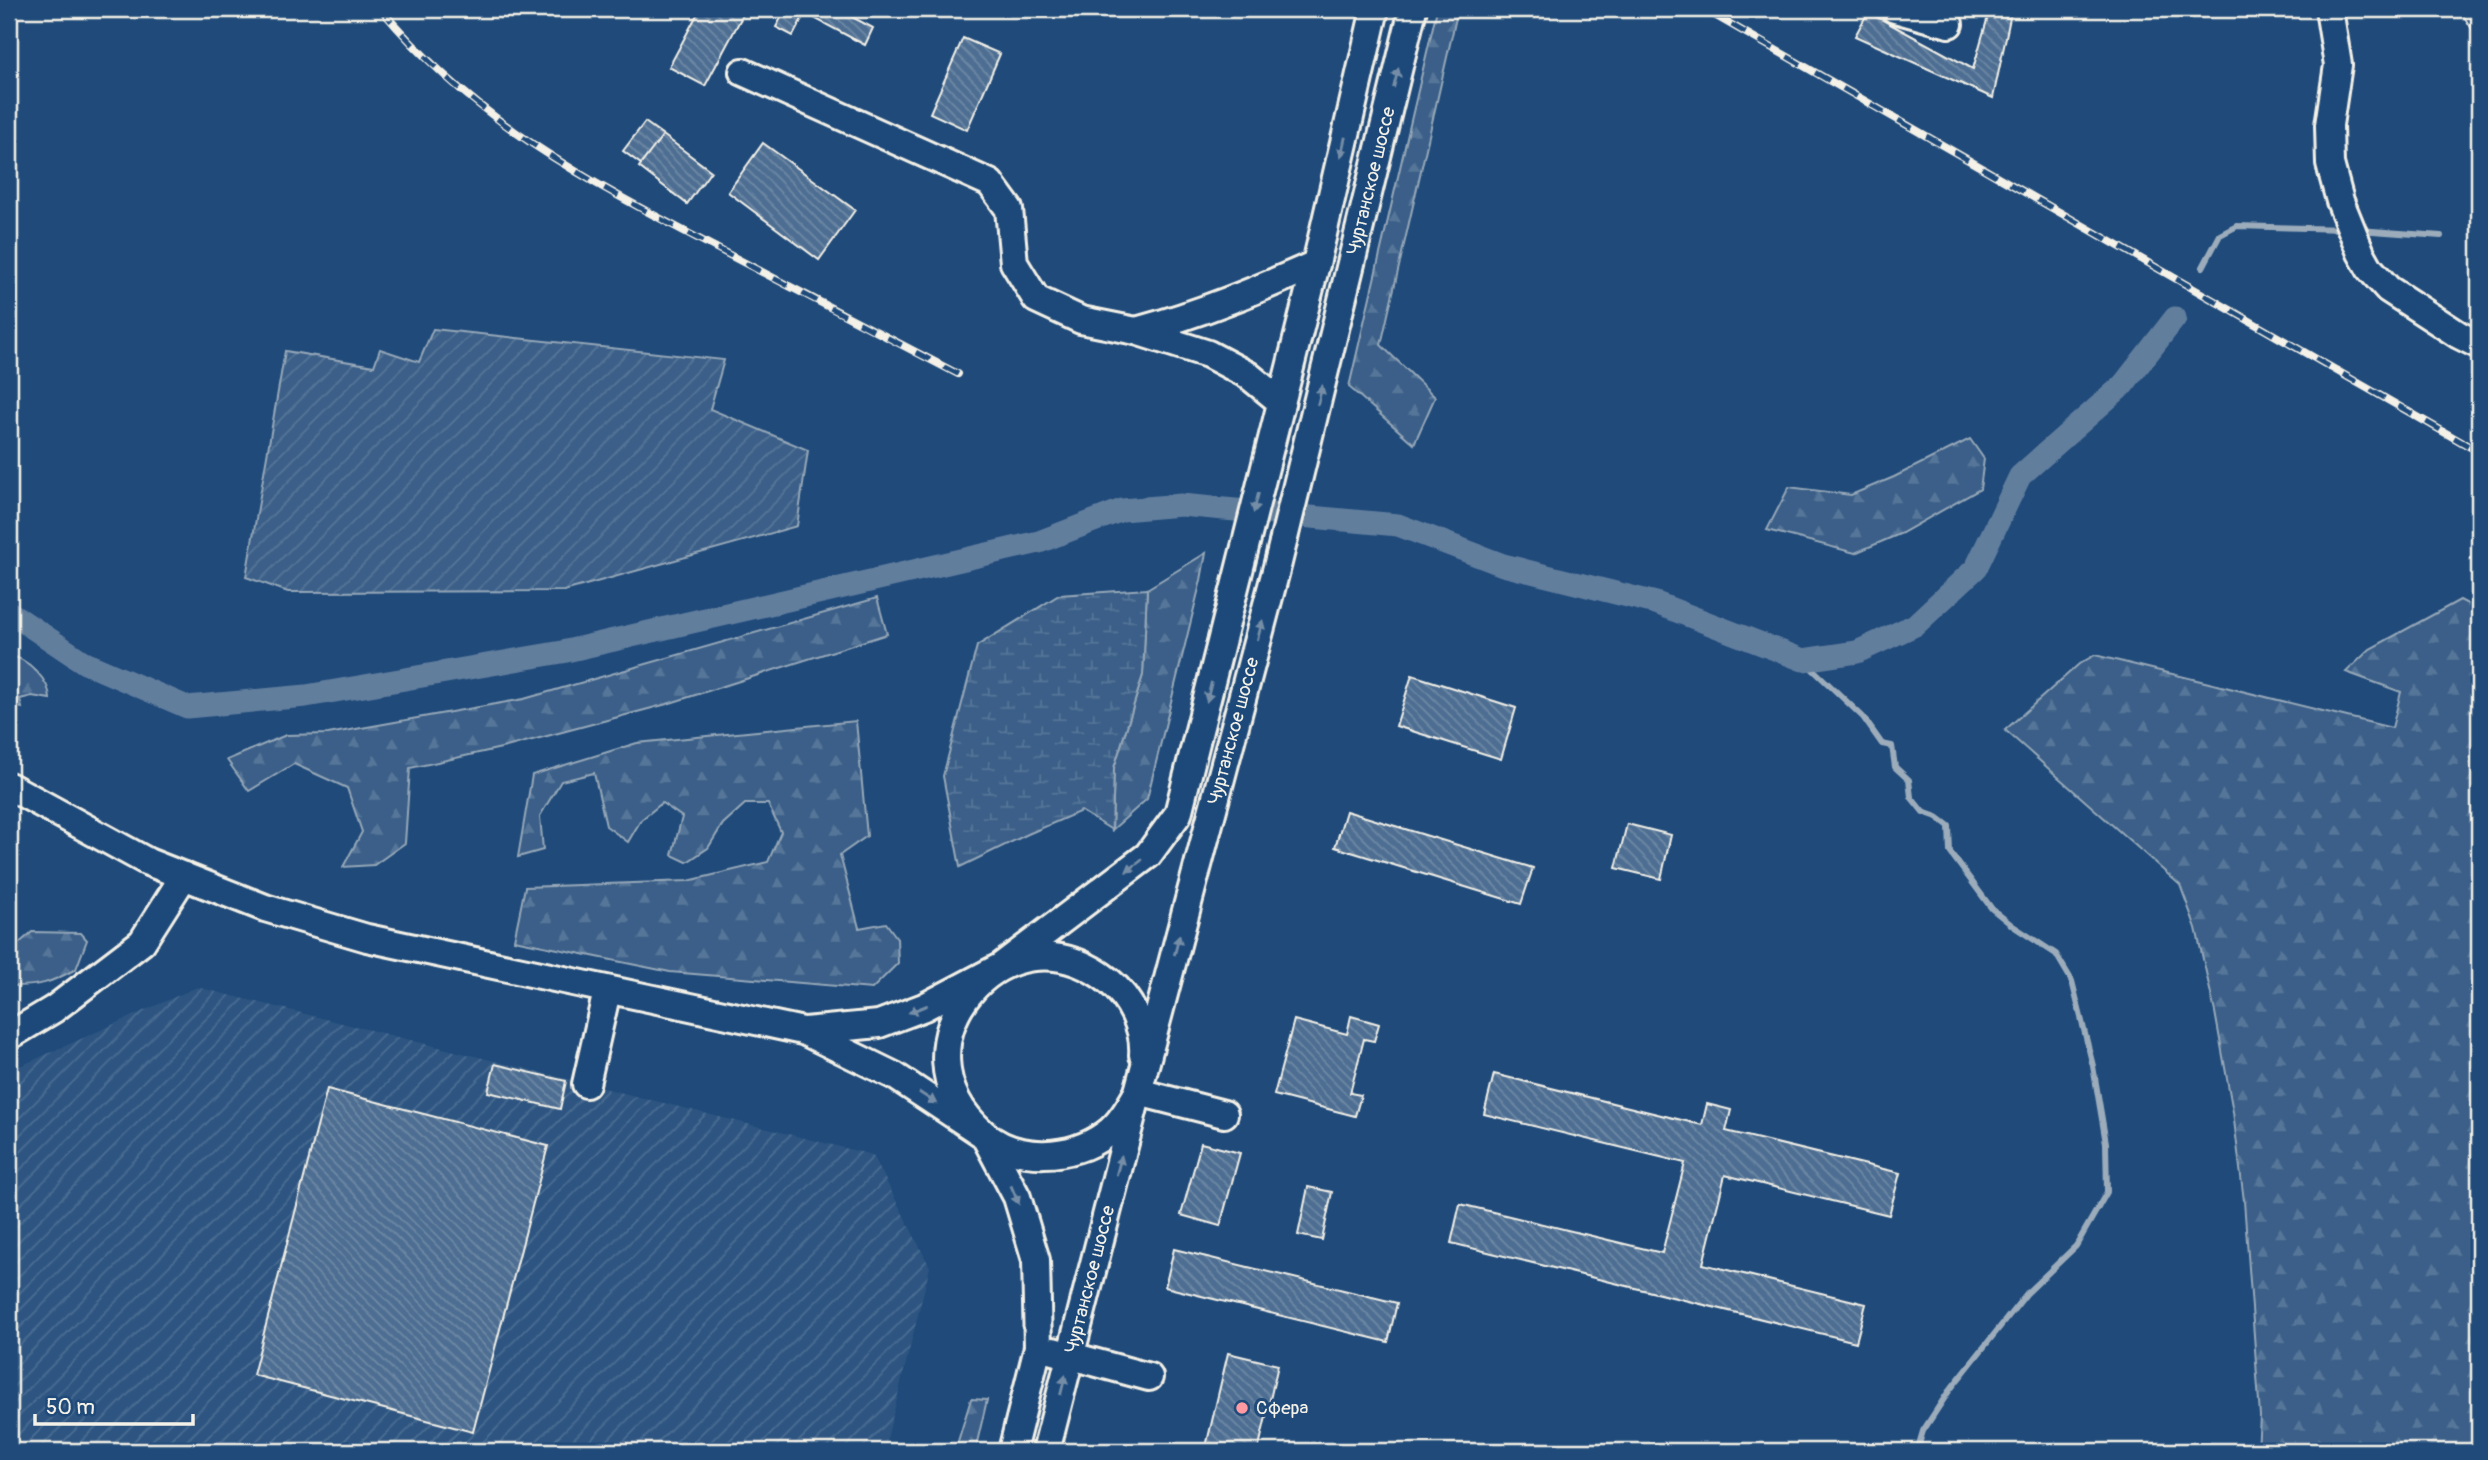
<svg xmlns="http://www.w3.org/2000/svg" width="2488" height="1460" font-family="Pangolin,sans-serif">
<defs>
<pattern id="industrial-furrows" width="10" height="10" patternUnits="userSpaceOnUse" patternTransform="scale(1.75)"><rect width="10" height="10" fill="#2d5581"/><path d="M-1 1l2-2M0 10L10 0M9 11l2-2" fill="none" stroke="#4c6e93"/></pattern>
<pattern id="forest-firs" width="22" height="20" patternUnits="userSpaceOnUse" patternTransform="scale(1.75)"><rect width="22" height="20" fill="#3a5f88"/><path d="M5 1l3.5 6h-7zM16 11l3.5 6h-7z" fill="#577699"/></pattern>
<pattern id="wetland-marsh" width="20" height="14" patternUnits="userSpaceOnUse" patternTransform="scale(1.75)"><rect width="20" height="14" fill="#3a5f88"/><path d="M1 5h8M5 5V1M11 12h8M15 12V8" fill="none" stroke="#577699"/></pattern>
<pattern id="garden-furrows" width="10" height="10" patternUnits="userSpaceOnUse" patternTransform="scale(1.75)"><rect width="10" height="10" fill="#3a5f88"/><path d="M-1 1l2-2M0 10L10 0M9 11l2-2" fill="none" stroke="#577699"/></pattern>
<pattern id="building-back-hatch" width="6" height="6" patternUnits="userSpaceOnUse" patternTransform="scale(1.75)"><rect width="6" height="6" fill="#4d6e92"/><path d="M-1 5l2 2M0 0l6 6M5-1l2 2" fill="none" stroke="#708aa6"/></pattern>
</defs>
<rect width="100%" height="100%" fill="#1f4a7a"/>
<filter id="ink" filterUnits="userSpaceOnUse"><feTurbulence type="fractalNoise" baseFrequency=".0143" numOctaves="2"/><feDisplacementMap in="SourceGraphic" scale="14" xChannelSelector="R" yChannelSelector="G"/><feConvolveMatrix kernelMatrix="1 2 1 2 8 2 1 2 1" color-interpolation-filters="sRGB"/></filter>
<g filter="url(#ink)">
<!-- industrial -->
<path fill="url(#industrial-furrows)" d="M197,987L873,1155L930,1267L884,1451H9V1071Z"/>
<!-- forest -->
<path fill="url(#forest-firs)" stroke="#97a8b8" stroke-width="2" d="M1437,9H1458L1381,345L1435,397L1414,444L1349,387Z
M1970,439L1984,459L1980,489L1902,533L1855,553L1767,530L1789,487L1851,495L1894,477Z
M1206,553L1201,580L1147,799L1112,830L1114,768L1143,675L1147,589Z
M877,598L887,634L667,704L506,747L410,768L405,843L374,865L343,867L362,832L347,788L294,764L249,791L227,760L286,735L328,734L524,699Z
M2460,600L2479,610V1451H2258L2260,1416L2244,1201L2233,1112L2215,1012L2196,928L2180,885L2005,730L2079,664L2095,655L2392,728L2401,692L2346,672L2370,649Z
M9,656C27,657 50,681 50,699L32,696L20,699L22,708L9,705Z
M856,721L867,836L840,855L859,928L886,923L897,938L898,963L872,989L670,972L514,940L525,887L688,881L768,862L781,832L768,804H745L723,824L708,848L687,862L672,855L682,817L662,803L641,820L628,842L606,826L594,773L561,781L540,816L543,850L518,857L532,775L637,743Z
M32,932L81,933L87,940L76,969C48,984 41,986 9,986V952Z
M971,1399L987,1400L975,1451H955Z"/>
<!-- wetland -->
<path fill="url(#wetland-marsh)" stroke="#97a8b8" stroke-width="2" d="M1147,589L1143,675L1114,768L1112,830L1081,811L1028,834L960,867L943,776L977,646L1059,595Z"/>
<!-- garden -->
<path fill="url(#garden-furrows)" stroke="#97a8b8" stroke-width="2" d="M433,329L724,360L710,409L808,450L797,526L564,591L288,592L246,577L285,351L374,366L380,349L419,362Z"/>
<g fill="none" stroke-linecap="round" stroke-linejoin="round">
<!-- stream -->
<path stroke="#9cacbb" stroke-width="6" d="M2359,230L2441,236
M2203,267L2220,235L2237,226L2345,229
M1803,660L1863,717L1882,744L1892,746L1895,767L1909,780L1911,797L1923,812L1937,817L1949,826L1950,852L1992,909L2013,926L2056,954L2072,981L2093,1066L2106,1143L2107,1192L2076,1246L2027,1293L1949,1391L1923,1431L1917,1451"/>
<!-- canal -->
<path stroke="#627e9d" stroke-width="23" d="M9,612L85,663L187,707L306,696L562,652L1039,542L1122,510L1181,505L1398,525L1503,565L1656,603L1803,660L1857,652L1915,625L1976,568L2020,476L2123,385L2175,318"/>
</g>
<!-- building -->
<path fill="url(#building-back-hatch)" stroke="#f4f1e8" stroke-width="2" d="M700,9H746L705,86L669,67Z
M786,9H837L873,28L865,45L805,13L793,36L776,27Z
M1972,9H2012L2010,18Z
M1868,12L1973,69L1989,13L2010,18L1993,98L1855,36Z
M963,38L1000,54L967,130L930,113Z
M645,122L663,135L641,164L623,151Z
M663,135L711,171L687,204L639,167Z
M763,143L855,210L819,260L728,192Z
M1412,675L1516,708L1501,759L1396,726Z
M1346,811L1533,868L1521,904L1335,847Z
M1627,824L1671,835L1661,879L1616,868Z
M1351,1016L1379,1024L1374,1041L1364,1039L1350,1093L1361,1095L1355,1116L1274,1095L1294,1020L1347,1034Z
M495,1064L566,1081L560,1109L488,1092Z
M1494,1074L1702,1125L1707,1104L1731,1110L1726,1131L1900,1173L1889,1215L1725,1175L1703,1264L1866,1304L1856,1342L1451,1243L1460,1204L1662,1253L1685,1163L1484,1114Z
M327,1089L548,1146L473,1432L253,1375Z
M1201,1143L1240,1153L1220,1226L1181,1215Z
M1308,1187L1332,1192L1322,1240L1298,1235Z
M1174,1249L1397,1303L1388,1342L1165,1287Z
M1228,1353L1278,1365L1258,1451H1205Z"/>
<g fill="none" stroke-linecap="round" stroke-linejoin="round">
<!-- minor casing -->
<g stroke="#f4f1e8" stroke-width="32">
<g id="minor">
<path d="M1895,9L1949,24"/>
<path d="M2329,9L2338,65L2329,125L2330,164L2340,201L2361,253L2370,269L2388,289L2459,335L2479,345"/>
<path d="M743,72L990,183L1009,209L1014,263L1036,299L1081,320L1136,331L1208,354L1248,375L1281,402"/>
<path d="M1136,331C1199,314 1257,290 1316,264"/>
<path d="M9,786L148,862L265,908L367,938L803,1031L895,1076L984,1135L1017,1197L1036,1260L1038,1347L1012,1451"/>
<path d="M805,1031L879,1024L924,1007L1000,967L1148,855L1178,814L1316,264L1375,9"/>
<path d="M9,1036L54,1009L142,942L184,876"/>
<path d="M1143,1055C1145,1028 1130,998 1109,981C1004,898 884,1046 983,1133C1016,1163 1072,1159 1106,1134C1120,1124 1130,1106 1138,1092L1224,1114"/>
<path d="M586,1084L607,991"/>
<path d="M1053,1351L1149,1377"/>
<path id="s1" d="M1046,1451L1138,1092L1278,563L1413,9"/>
</g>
</g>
<!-- minor -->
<use href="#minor" stroke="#1f4a7a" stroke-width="26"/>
<!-- rail casing -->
<g stroke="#f4f1e8" stroke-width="8">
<path id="rail" d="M381,9C477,124 588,181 718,249C798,291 878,333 958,374
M1704,9L2479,452
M2463,9L2479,34"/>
</g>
<!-- rail -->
<use href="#rail" stroke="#1f4a7a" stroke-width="5" stroke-dasharray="16" stroke-linecap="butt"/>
</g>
<!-- one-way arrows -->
<defs><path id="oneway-solid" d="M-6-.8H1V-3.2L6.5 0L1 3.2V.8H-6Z" transform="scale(1.75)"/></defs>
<g fill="#748da6">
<use href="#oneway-solid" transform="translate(1396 78) rotate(-76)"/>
<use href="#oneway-solid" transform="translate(1343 147) rotate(103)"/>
<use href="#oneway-solid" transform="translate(1320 395) rotate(-76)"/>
<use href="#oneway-solid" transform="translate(1256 503) rotate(104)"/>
<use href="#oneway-solid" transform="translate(1260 630) rotate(-75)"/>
<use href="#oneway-solid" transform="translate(1209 692) rotate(104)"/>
<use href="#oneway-solid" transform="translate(1134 866) rotate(143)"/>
<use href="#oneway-solid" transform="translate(1177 945) rotate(-75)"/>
<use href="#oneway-solid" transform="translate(918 1009) rotate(158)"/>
<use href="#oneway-solid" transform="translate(928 1098) rotate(33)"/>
<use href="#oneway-solid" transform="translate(1119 1165) rotate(-75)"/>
<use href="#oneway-solid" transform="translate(1015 1195) rotate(67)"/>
<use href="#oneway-solid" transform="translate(1063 1385) rotate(-76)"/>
</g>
</g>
<!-- markers -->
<circle fill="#ff9aa2" stroke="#1f4a7a" stroke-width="2.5" cx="1242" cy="1408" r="7"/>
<g text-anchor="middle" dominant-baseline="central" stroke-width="6" stroke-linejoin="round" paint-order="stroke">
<!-- street labels -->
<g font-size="19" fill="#f4f1e8" stroke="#1f4a7a">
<text stroke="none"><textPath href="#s1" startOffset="1311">Чуртанское шоссе</textPath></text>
<text stroke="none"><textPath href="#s1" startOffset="744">Чуртанское шоссе</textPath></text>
<text stroke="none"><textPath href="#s1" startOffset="177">Чуртанское шоссе</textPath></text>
</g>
<!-- poi labels -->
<g font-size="19" fill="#f4f1e8" stroke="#1f4a7a" text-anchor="start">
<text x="1256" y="1408">Сфера</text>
</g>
</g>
<!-- margin -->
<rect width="2488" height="1460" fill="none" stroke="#1f4a7a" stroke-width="35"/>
<rect x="18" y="18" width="2453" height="1425" fill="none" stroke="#f4f1e8" stroke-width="2.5" filter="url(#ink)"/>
<!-- scale -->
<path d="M35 1414v10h158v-10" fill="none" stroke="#f4f1e8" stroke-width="3.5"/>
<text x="46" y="1414" font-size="21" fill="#f4f1e8" stroke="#1f4a7a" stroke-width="5" paint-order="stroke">50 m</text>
</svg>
